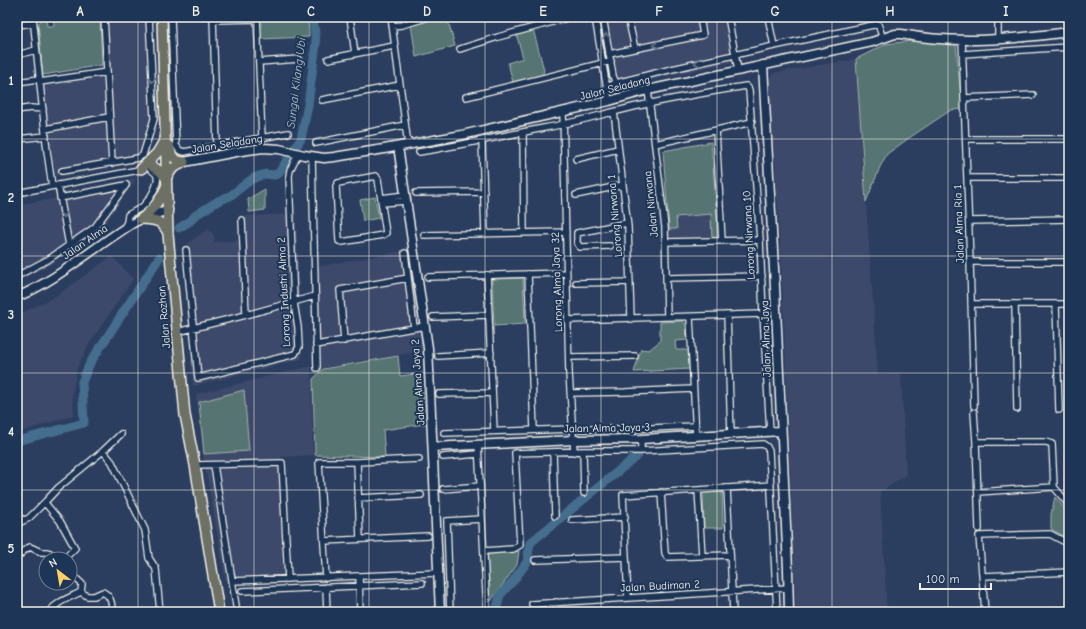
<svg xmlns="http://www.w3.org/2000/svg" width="1086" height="629" font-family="'Comic Neue',sans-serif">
<rect width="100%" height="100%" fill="#2b3e60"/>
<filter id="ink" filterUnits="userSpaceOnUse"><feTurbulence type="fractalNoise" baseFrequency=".025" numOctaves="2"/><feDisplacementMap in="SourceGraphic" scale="8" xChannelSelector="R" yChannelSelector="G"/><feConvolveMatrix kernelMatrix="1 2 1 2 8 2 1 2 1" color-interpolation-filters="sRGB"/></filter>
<g filter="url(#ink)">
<!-- built -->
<path fill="#3c496b" d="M107,17H152L156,119L148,156L141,162L60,176L54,174L43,86L109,74Z
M600,17H727L736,61L612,89Z
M856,59L878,374L901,373L906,475L880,492L887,612H796L781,254L769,79L774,73Z
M137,178L101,229L52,263L17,282V205L57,198L59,207L57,193Z
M296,214L302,359L193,386L182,248L208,229L214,235V242L246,240L245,216Z
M697,214H712V239L675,241L669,237V229H677L676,217Z
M409,250L423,351L314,369L310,268Z
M112,256L133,279L89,344L77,368L72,395L74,413L73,415L17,433V315L53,298Z
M311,366L313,455L281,457L288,579L226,582L204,461L196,394Z"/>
<!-- green -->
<path fill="#567472" stroke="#a5b2ad" d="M53,17H100L102,65L43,75L38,24L42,19L46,18L47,26H54Z
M260,17H308L309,37L261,39Z
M440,17H447L455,46L416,57L411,25Z
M533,29L544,70L543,73L544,76L513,82L508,63L523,58L516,33Z
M911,41L956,44L962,109L951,110L909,138L887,154L880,167L866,202L856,59L886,44Z
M711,142L719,239H712L711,214L676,217L677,229H669L663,151Z
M265,189V210L249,212L248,199Z
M375,197L379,218L363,221L360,200Z
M523,278L525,324L494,326L492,279Z
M683,321L686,324L687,340L675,341L676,350H689L690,369L634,372L641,349L649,350L660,341V322Z
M398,356L400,376L422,373L425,424L383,430L385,457L315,455L313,379L323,369Z
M244,390L249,451L204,454L199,402Z
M722,492L723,528H704L703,493Z
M1055,497L1069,514V539L1051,529V514Z
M519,551L517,565L490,602L487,554Z"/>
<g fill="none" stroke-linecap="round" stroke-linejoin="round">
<!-- river -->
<path stroke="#456d8d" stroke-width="9" d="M179,228L190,221L196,215L218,201L230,196L252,179L259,176L266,174L273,175L278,174L301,139L308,105L316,43L313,17
M17,441L84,423L82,382L90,363L159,258
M496,612L500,595L513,581L527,562L530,543L638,455"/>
<!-- street casing -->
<g stroke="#f4f1e8" stroke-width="8">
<path id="street" d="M33,17L47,151L52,186
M104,17L112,163
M171,17L176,145L179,150L184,152L288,133
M213,17L217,146
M257,17L262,138
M350,17L355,54
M391,17L408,145
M595,17L609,101
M603,17L613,76L616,83
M628,17L635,49
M728,17L738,70
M768,17L774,46
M998,17V39
M213,20L257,19
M17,25L33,23
M392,26L402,25L429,17
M962,40L970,262L974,406
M460,49L498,37L571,17
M609,54L703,35L700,17
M963,54L1069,47
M17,55L36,50
M328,59L394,46
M259,62L299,59
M17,82L39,79
M40,82L107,72
M607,87L616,83L672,69L774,46L878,24L883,39
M648,90L665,227L667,317
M466,97L611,61
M964,98L1033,95
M322,100L400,85
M17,110L31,108L43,109
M563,112L569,373L574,452
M614,112L628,227L631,319
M45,129L109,117
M716,130L722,241
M523,132L524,233
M17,139L46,136
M966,139H1069
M482,141L485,234
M316,143L405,125
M655,144L752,122
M419,152C461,145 502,136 544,128C574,123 603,114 633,107C670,99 708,92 746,86L748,88L749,90L760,240L763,314L770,432
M312,157L317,368
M576,159L618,149
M62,171L138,158L143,155L154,119L149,17
M376,176L378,179L386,233L383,235L342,242L339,241L336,186L338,183Z
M967,178H1069
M58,185L69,245
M17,193L144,169
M416,193L484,192
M576,195L623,185
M60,198L126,185
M381,198L405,195
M382,203L406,201
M242,220L246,315
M969,221L1069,219
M124,228L127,222L128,215C133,212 138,210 142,207C149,201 159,185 157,176C156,173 153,171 150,169
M424,235L566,232
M665,242L760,240
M610,246L580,247L577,243V233L627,223
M186,250L198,378L295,354L299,347L298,327L294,303L289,176L290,170L298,154
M405,253L414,328
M970,262H1069
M528,274L534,430
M487,275L494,431
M17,276L49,259L95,227L126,185
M428,277L566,273
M666,278L762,276
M576,283L630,282
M971,304H1069
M1015,304L1017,409
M1056,304L1059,410
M727,315L731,434
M433,317L489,315
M690,317L696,436
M568,320L763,314
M177,332L246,315L315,296
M344,341L340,290L408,278
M316,345L425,326
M438,356L491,353
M569,357L635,356
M571,393L625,392L693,389
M439,394L492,393
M974,412L976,442L979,529
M444,433L573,429H629L695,426
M976,442H1046L1052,444L1054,487
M478,444L487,612
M103,451L112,462L145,530L149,558L156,569L160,612
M583,451L584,493
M641,451V439
M553,452L555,516
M443,457L478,454
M357,462L360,539
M195,465L282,463L288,579
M214,465L237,612
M1054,487L1069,505
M727,488L733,612
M443,489L480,486
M698,490L702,556
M661,492L665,553L667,557L730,555
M978,492L1054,487
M358,498L421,495
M45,503L60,521L75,548L64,559
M17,517L25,520
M572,520L625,517
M17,524L29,518L46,501L58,488L103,451L121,434
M324,541L428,536
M484,551L513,549L520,545L515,453L583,451H641L763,444L767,447L769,451L777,612
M17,557C22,553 25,549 30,547L41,552H46L50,553L52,556L65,558
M535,560L626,557
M70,573L82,584L81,592
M359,576L360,612
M983,576L1069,572
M326,578L319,462H357L419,459
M232,581L438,573
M326,587L327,612
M242,591L422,583
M17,593L20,612
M628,598L626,557L623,495L771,485
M556,602L557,612
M532,604L788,588
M49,612C58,601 69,598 81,592L87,596H94L103,592C112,597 111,603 113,612
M450,612L447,521L482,519
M985,612L979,536L1050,534L1069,544
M1045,612L1069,610"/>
</g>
<!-- secondary casing -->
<g stroke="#f4f1e8" stroke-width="11">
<path id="secondary" d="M763,65L775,287L788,569L789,612
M399,153L428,348L440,612
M179,163L241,151L263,148L279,149L304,155L324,158L334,157L384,149L462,135L609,101L648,90L872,42L895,34H901C957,45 1013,39 1069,32
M17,297C59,279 94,247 133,223L141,219L168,210
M433,447L574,440L641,439L781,431"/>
</g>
<!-- primary casing -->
<g stroke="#f4f1e8" stroke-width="12">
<path id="primary" d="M162,17L168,234L185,415L195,465L219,612
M169,146L172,156L178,161L184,162
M153,167L160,171L166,178
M141,169L157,153L164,141
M166,178L173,168L177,166L184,162
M141,219C153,209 160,201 166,187
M141,219C155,220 161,219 168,233"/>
</g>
<!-- street -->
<use href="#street" stroke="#1d3557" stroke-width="5.5"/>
<!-- secondary -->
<use href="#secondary" stroke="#1d3557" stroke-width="8"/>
<!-- primary -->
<use href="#primary" stroke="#6c7065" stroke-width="9"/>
</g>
<!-- one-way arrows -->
<defs><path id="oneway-chevron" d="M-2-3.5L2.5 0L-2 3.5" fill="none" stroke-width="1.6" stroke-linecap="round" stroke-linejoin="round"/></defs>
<g stroke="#68778a">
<use href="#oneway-chevron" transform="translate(606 36) rotate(-100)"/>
<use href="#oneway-chevron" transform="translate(656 45) rotate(169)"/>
<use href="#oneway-chevron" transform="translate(697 63) rotate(167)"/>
<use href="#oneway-chevron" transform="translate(152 80) rotate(87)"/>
<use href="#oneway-chevron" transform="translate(64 215) rotate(79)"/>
<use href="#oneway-chevron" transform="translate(220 503) rotate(81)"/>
</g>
</g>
<!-- grid -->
<path fill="none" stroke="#f4f1e8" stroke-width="1" stroke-opacity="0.55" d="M138,17V612M254,17V612M369,17V612M485,17V612M601,17V612M717,17V612M832,17V612M948,17V612M17,139H1069M17,256H1069M17,373H1069M17,490H1069"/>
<g text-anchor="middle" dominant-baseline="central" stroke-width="4" stroke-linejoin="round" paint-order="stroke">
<!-- street labels -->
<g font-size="11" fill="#f4f1e8" stroke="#1d3557">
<text transform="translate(615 88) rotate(-14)">Jalan Seladang</text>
<text transform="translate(227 144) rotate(-9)">Jalan Seladang</text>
<text transform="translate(651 204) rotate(-96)">Jalan Nirwana</text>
<text transform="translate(615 216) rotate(-95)">Lorong Nirwana 1</text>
<text transform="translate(959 224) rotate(-92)">Jalan Alma Ria 1</text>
<text transform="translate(749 235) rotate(-93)">Lorong Nirwana 10</text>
<text transform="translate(85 242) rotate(-35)">Jalan Alma</text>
<text transform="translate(557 282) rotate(-92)">Lorong Alma Jaya 32</text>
<text transform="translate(284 292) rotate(-93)">Lorong Industri Alma 2</text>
<text transform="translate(164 317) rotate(-95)">Jalan Rozhan</text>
<text transform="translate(766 339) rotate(-92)">Jalan Alma Jaya</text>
<text transform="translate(418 382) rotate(-94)">Jalan Alma Jaya 2</text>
<text transform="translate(607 428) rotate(-1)">Jalan Alma Jaya 3</text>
<text transform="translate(660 586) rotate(-3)">Jalan Budiman 2</text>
</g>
<!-- water labels -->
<g font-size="12" font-style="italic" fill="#b7c3c8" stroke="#1d3557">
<text transform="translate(296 83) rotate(-83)">Sungai Kilang Ubi</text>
</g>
</g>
<!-- margin -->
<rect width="1086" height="629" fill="none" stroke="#1d3557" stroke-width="44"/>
<!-- north arrow -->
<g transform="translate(58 571) rotate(329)"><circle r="19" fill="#1d3557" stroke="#738091"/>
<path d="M0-3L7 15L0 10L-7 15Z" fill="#ffd166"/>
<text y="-6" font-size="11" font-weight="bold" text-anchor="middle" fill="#f4f1e8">N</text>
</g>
<!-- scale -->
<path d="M920 583v6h71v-6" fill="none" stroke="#f4f1e8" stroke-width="2"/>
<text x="926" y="583" font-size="12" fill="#f4f1e8" stroke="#1d3557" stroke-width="3" paint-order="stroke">100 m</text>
<rect x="22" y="22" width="1042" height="585" fill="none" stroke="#f4f1e8" stroke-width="1.5"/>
<g font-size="13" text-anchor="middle" font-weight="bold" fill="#f4f1e8">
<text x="80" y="16">A</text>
<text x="196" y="16">B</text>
<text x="311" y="16">C</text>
<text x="427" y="16">D</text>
<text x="543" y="16">E</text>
<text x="659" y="16">F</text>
<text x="775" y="16">G</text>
<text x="890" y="16">H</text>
<text x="1006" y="16">I</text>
<text x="11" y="85">1</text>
<text x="11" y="202">2</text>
<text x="11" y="319">3</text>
<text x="11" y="436">4</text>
<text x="11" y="553">5</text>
</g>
</svg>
